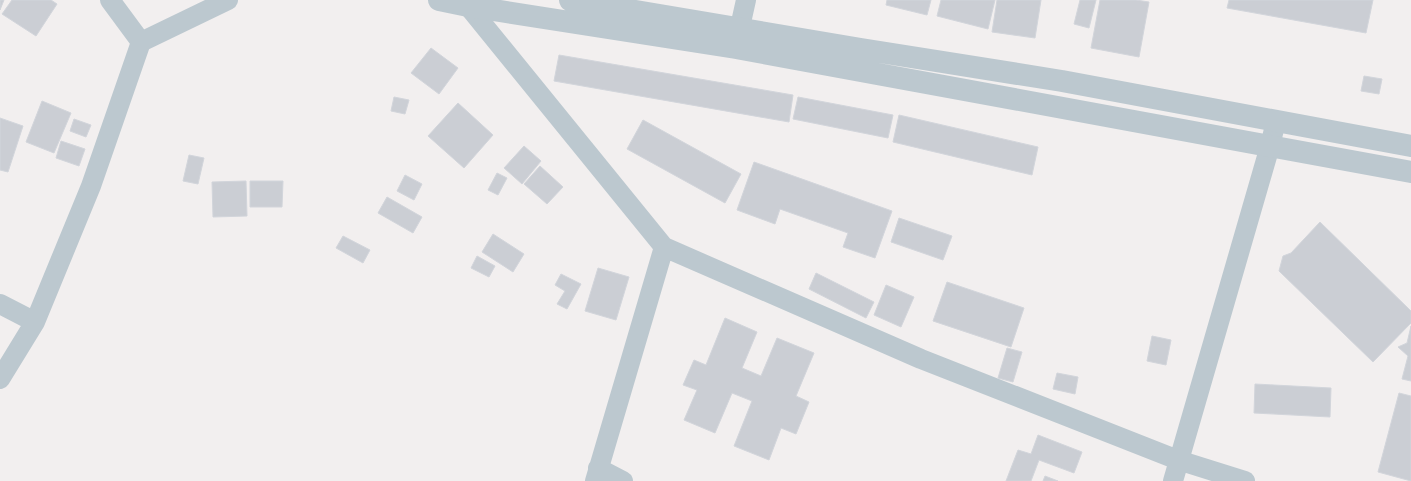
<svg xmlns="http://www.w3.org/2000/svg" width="1411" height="481" font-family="'Golos Text',sans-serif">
<rect width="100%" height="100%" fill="#f2efef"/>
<!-- building -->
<path fill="#cbced4" stroke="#d2d5db" d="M0,0H4L0,10Z
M12,0H51L57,4L36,36L2,14Z
M887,0H931L927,15L886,5Z
M941,0H995L988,29L937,16Z
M997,0H1041L1035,38L992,32Z
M1080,0H1096L1089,28L1074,24Z
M1100,0H1136L1149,2L1139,57L1091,48Z
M1229,0H1373L1366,33L1227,8Z
M431,48L458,68L439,94L411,73Z
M559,55L793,95L789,122L554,81Z
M1364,76L1382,79L1379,94L1361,91Z
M394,97L409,100L405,114L391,111Z
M798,97L893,115L888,138L793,119Z
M42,101L71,113L54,153L26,142Z
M458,103L493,135L464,168L428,136Z
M899,115L1038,147L1032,175L893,142Z
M0,118L23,126L8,172L0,170Z
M74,119L91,125L86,137L70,131Z
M643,120L741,174L725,203L627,149Z
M61,141L85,149L79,166L56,158Z
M524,146L541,161L522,184L504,168Z
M189,155L204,158L198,184L183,181Z
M754,162L892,211L875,258L843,247L848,233L780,209L775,224L737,210Z
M540,166L563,187L547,204L524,184Z
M497,173L507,178L498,195L488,190Z
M405,175L422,184L414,200L397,191Z
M246,181L247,216L213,217L212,182Z
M250,181H283L282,207H250Z
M387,197L422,217L413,233L378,213Z
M899,218L952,236L943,260L891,242Z
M1320,222L1411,311V323L1373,362L1279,271L1283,256L1291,253Z
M493,234L524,254L513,272L482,252Z
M343,236L370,250L363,263L336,248Z
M477,256L495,266L489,277L471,268Z
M598,268L629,277L616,320L585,311Z
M816,273L874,302L866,318L809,289Z
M561,274L581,284L567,309L557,304L565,291L555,285Z
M947,282L1024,308L1011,347L933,321Z
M886,285L914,297L901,327L874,315Z
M725,318L757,332L742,368L761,376L777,338L814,353L796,396L809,402L796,434L781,428L769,460L734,446L752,401L732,393L715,433L684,420L697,390L683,385L694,360L706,365Z
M1411,326V381L1402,379L1408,356L1398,347L1407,343Z
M1152,336L1171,340L1166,365L1147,361Z
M1007,348L1022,352L1013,382L998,378Z
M1057,373L1078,377L1075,394L1053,389Z
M1255,384L1331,388L1330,417L1254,413Z
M1399,393L1411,396V481L1378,472Z
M1038,435L1082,452L1074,473L1039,460L1031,481H1006L1018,450L1031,454Z
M1045,476L1058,481H1043Z"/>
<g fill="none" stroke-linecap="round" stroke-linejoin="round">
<!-- minor -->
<path stroke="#bcc8cf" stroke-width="20" d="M110,0L141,42
M467,0L468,6L664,247L921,359L1178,460L1245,481
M736,45L746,0
M0,304L35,322
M0,379L35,322L91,186L141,42L228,0
M598,468L623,481
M595,481L664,247
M1173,481L1270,146L1276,121"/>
<!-- tertiary -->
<path stroke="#bcc8cf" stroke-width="22" d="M439,0L468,6L736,48L1411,172
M570,0L861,49L1062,81L1411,146"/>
</g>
</svg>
